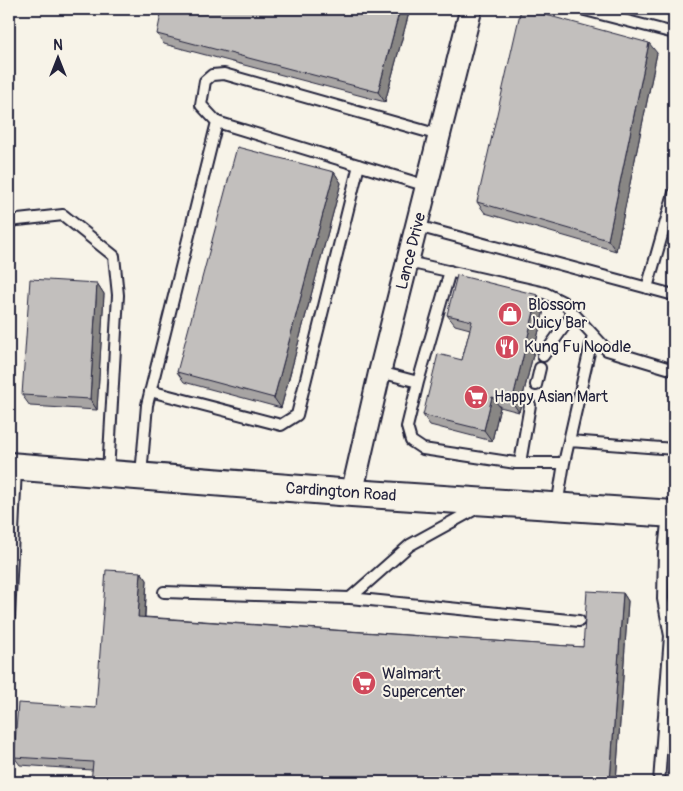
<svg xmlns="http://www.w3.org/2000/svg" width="683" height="791" font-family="Pangolin,sans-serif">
<rect width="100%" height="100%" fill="#f7f3e8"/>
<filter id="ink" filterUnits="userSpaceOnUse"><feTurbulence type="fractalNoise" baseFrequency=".02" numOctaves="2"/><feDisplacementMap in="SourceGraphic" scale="10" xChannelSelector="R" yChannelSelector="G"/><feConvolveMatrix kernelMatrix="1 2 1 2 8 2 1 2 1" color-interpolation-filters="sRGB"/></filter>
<g filter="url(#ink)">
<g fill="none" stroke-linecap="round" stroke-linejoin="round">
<!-- service casing -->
<g stroke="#22223b" stroke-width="14">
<path id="service" d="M581,9L674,33
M217,122L201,105L205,81L212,75L224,74L439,135
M9,221L63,215L114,256L118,295L108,473
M417,226L674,295
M408,262L545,293L563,302L607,350L674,370
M450,271L418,382L407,427L411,441L423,449L516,463H564L593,335
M647,288L674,193
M543,356L573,314
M380,372L418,382
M536,385L540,368
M150,391L281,425L297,415L359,165
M570,441L674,449
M520,463L530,405
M141,475L147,405L217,122L427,186
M557,506L564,463
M164,592L350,598L410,545L479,507
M350,598L579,621
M9,618L16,468
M659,782L670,636L663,599L664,551L668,514"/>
</g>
<!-- minor casing -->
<g stroke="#22223b" stroke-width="25">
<path id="minor" d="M352,493L379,375L471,9"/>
</g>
<!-- tertiary casing -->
<g stroke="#22223b" stroke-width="30">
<path id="tertiary" d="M9,466L352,493L674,514"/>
</g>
<!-- service -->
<use href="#service" stroke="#f7f3e8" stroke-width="10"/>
<!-- minor -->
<use href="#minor" stroke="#f7f3e8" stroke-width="21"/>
<!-- tertiary -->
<use href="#tertiary" stroke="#f7f3e8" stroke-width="26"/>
</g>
<!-- wall -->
<path fill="#a7a4a3" stroke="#22223b" d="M410,9L385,102L164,44L157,34Z
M657,53L616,251L485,213L477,202Z
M334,172L341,183L281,408L184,382L177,372Z
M97,283L104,294L97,410L30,406L22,395Z
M538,295L545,306L519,412L500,407L492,441L430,425L423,415L462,360L470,329L455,325L447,315Z
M141,572L147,580L145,617L583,647L623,593L628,601L616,782L92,770L20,765L14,757L96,708Z"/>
<!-- shaded-wall -->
<path fill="#888684" stroke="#22223b" d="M400,9H410L385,102L378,92Z
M649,43L657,53L616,251L608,240Z
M334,172L341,183L281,408L274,398Z
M97,283L104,294L97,410L90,399Z
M538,295L545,306L519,412L512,402Z
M492,397L500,407L492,441L484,430Z
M141,572L147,580L144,625L138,617Z
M623,593L628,601L616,782H610Z"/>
<!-- building -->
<path fill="#c2bfbd" stroke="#22223b" d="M162,9H400L378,92L157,34Z
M521,9H524L649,43L608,240L477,202Z
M237,147L334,172L274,398L177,372Z
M457,275L538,295L512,402L492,397L484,430L423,415L438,354L462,360L472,321L447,315Z
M30,279L97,283L90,399L22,395Z
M106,570L141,572L138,617L583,647L587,591L623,593L610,782H91L93,762L14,757L18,703L96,708Z"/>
</g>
<!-- icons -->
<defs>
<g id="shop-disc" transform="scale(1.25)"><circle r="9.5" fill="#d1495b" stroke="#f7f3e8"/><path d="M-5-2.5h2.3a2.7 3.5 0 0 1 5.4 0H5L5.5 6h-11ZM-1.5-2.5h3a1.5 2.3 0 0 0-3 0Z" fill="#fff"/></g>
<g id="restaurant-disc" transform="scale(1.25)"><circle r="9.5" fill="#d1495b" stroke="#f7f3e8"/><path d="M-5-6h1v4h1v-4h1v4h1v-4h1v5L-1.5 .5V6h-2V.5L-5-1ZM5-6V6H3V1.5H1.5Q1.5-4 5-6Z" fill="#fff"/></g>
<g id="supermarket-disc" transform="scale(1.25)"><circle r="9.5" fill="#d1495b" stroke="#f7f3e8"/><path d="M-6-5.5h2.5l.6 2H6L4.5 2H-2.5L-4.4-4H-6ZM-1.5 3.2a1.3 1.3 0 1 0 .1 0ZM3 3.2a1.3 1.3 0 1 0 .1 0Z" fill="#fff"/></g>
</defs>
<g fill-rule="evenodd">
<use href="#shop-disc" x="510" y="314"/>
<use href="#restaurant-disc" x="507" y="347"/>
<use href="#supermarket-disc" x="476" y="397"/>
<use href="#supermarket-disc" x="364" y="683"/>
</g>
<g text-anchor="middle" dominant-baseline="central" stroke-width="4" stroke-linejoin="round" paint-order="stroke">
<!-- street labels -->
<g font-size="16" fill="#22223b" stroke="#f7f3e8">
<text transform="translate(411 251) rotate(-76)">Lance Drive</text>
<text transform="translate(341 492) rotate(4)">Cardington Road</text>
</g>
<!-- poi labels -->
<g font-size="16" fill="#22223b" stroke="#f7f3e8" text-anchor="start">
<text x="528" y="305">Blossom<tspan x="528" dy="18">Juicy Bar</tspan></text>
<text x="524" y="347">Kung Fu Noodle</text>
<text x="494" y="397">Happy Asian Mart</text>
<text x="382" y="674">Walmart<tspan x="382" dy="18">Supercenter</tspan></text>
</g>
</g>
<!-- margin -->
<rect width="683" height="791" fill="none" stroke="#f7f3e8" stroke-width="30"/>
<rect x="15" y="15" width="653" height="761" fill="none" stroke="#22223b" stroke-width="2" filter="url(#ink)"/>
<!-- north arrow -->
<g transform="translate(58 58)" stroke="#f7f3e8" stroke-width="4" paint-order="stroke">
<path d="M0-4L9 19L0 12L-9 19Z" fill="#22223b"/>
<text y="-8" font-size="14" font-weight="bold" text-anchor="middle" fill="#22223b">N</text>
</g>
</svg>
